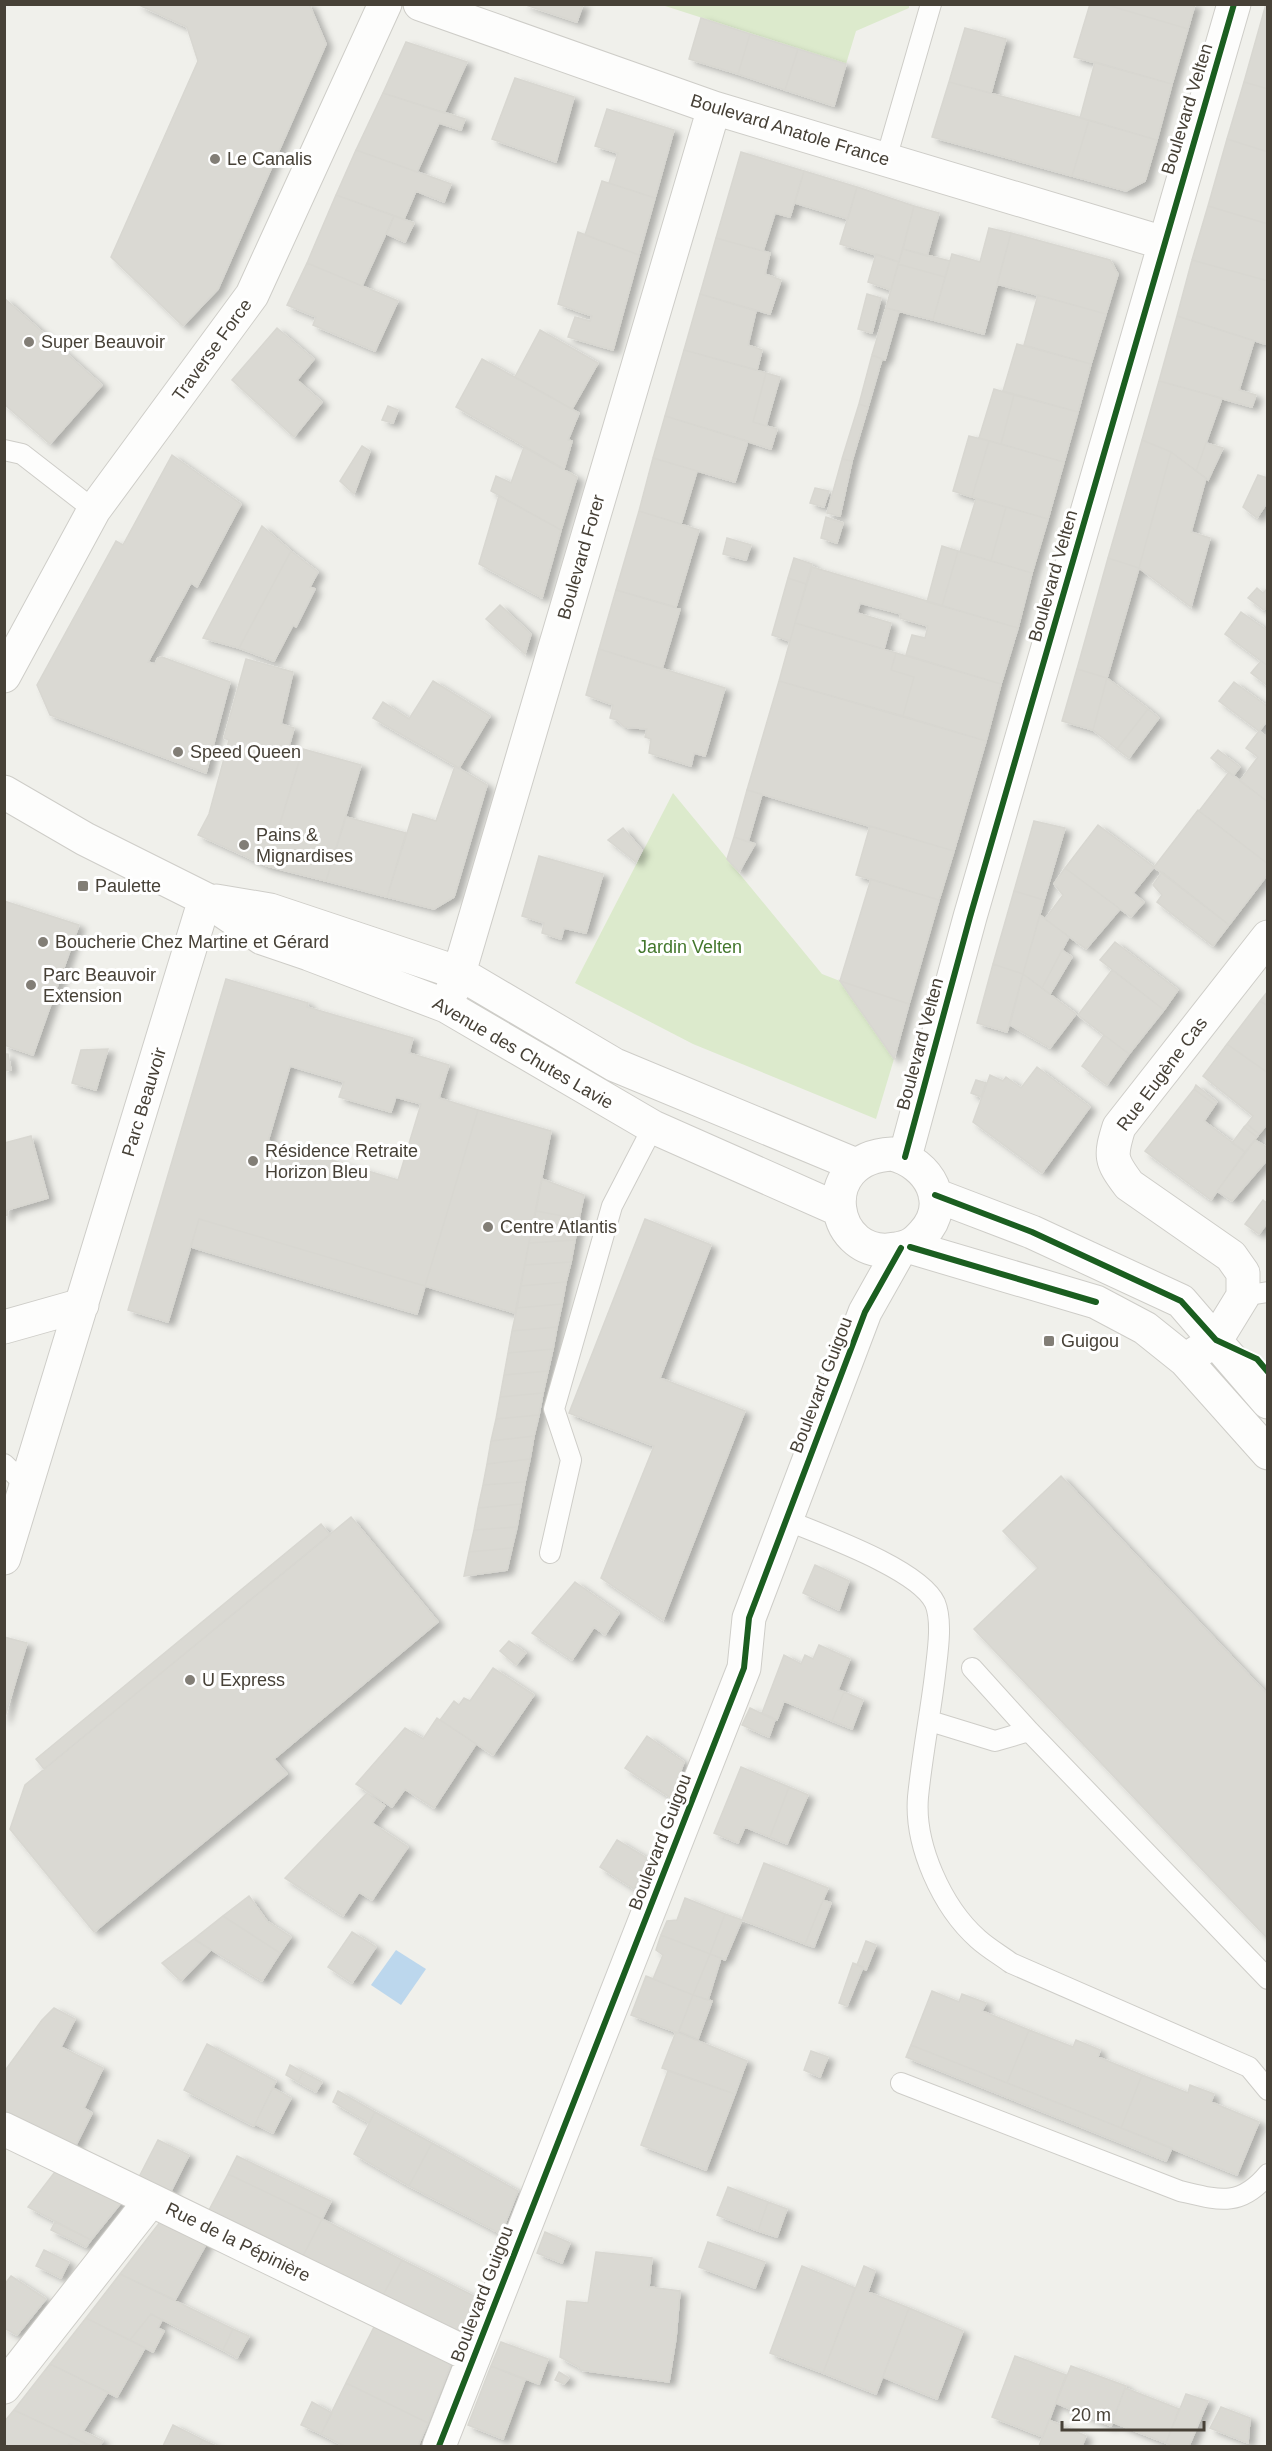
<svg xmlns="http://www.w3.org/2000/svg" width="1272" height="2451" font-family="Helvetica,sans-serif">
<defs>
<filter id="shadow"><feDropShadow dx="6" dy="4" stdDeviation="3" flood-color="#0004"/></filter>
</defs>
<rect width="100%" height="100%" fill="#f0f0eb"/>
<!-- green -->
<path fill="#dceacc" d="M662,5H909V8L856,31L846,64Z
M673,793L822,974L840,981L894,1059L876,1119L693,1044L575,983Z"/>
<!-- water -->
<path fill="#bcd7ed" d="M396,1950L426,1969L401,2005L371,1985Z"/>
<!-- building -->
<path fill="#dad9d3" stroke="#d8d7d1" stroke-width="1.5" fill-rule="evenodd" filter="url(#shadow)" d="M137,4H309L326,44L218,289L183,326L111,257L198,61L187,27Z
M523,4H583L577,22Z
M1090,4H1104L1188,29L1172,84L1074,57Z
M1104,4H1195L1188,29Z
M1266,4H1268V89L1244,82Z
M701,18L750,34L738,74L689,59Z
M965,28L1006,39L991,93L949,82Z
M750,34L798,49L785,90L738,74Z
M406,42L467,62L444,113L383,93Z
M798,49L846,64L834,106L785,90Z
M1095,62L1172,84L1157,140L1080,118Z
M515,78L574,97L556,162L492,139Z
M949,82L1089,120L1072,176L932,137Z
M1244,82L1268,89V152L1227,139Z
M383,93L465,119L461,130L439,123L417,172L356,150Z
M607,109L674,130L655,198L609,183L618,153L595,146Z
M1089,120L1157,140L1145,181L1126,191L1072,176Z
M1227,139L1268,152V224L1208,206Z
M356,150L451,184L444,202L416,191L404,219L336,195Z
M741,152L804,171L790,217L775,213L763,251L716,238Z
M804,171L857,187L848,219L795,203Z
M602,181L655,198L639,255L585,235Z
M857,187L914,206L899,262L840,244Z
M336,195L394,216L362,286L307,263Z
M914,206L939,213L927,256L903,249Z
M1208,206L1268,224V281L1192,260Z
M394,216L414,223L405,242L387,234Z
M989,228L1011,233L984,334L933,320L952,254L980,262Z
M578,232L639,255L613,350L568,337L575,317L590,321L592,316L558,304Z
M1011,233L1110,260L1118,274L1106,314L997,284Z
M716,238L770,253L765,274L781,280L770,314L700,294Z
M903,249L950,261L945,277L898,264Z
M876,254L899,262L891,290L868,282Z
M1192,260L1268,281V345L1177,316Z
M307,263L398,301L375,351L313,325L316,317L287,305Z
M898,264L945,277L933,320L886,308Z
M700,294L756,311L748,345L762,350L757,370L684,350Z
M867,294L881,298L872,333L858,329Z
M1038,295L1106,314L1091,364L1024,345Z
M4,298L102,385L50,444L4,404Z
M886,308L899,311L885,360L872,355Z
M1177,316L1254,341L1239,390L1256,395L1252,407L1159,381Z
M277,328L314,359L297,380L322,402L294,437L232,380Z
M540,330L598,363L572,409L515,377Z
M1017,344L1091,364L1078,412L1003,391Z
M684,350L766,373L753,422L777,429L771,449L665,416Z
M872,355L882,359L868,407L859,404Z
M482,359L579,413L568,440L572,441L564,469L456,407Z
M766,373L780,377L766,426L753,422Z
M1159,381L1222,398L1196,471L1171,452L1142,440Z
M994,389L1014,395L1001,444L979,438Z
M1014,395L1078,412L1064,462L1001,444Z
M859,404L868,407L852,461L842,459Z
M388,406L398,410L393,423L382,420Z
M665,416L748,441L735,482L653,458Z
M969,436L989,441L972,497L953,491Z
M1142,440L1171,452L1139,568L1108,558Z
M989,441L1064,462L1048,519L972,497Z
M1206,443L1223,448L1208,480L1196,471Z
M362,446L370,451L354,494L340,481Z
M524,447L577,477L561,530L491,491L496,476L511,483Z
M1171,452L1206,478L1191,532L1210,538L1191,607L1139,568Z
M172,455L241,504L197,587L191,583L148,662L155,664L158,658L162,657L230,682L206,773L50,715L37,685L116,541L123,545Z
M653,458L697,471L681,524L639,511Z
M842,459L852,461L840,516L827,513Z
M1258,475L1268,478V501L1257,518L1243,507Z
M815,488L829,491L824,507L810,503Z
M499,496L561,530L542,598L479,564Z
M976,499L1006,507L991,561L960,552Z
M1006,507L1048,519L1032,573L991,561Z
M639,511L699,530L676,607L616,590Z
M826,517L843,523L837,543L821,538Z
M262,526L291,551L239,648L203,638Z
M727,538L751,545L746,560L723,554Z
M942,546L958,551L942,606L927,602Z
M291,551L318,572L310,587L315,589L296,627L293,625L274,661L239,648Z
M958,551L1032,573L1018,628L942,606Z
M794,558L812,564L806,584L788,578Z
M1108,558L1139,568L1107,678L1077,669Z
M812,567L1018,628L1001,684L906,655L912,635L925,638L928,626L900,618L901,614L860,603L857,613L891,623L884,649L795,623Z
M788,578L806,584L790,641L772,635Z
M1257,588L1263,593L1268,588V605L1264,610L1248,598Z
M616,590L680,609L662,669L599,649Z
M500,605L531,634L525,654L486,619Z
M1241,612L1268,631V666L1225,634Z
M795,623L896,653L891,670L914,677L903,716L779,681Z
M599,649L725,688L705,756L694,753L691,766L649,753L651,739L645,737L647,729L624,727L617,720L610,718L613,705L586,695Z
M896,653L1001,684L986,741L903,716L914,677L891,670Z
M246,659L293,672L281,724L294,728L287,754L300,758L267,866L198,835L209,814L229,740L224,738Z
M1261,661L1268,666V686L1251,673Z
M1077,669L1107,678L1093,730L1062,721Z
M1107,678L1148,709L1117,749L1093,730Z
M433,681L490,716L459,768L373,718L383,702L409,719Z
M779,681L986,741L954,851L747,790Z
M1234,682L1268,707V720L1259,731L1219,701Z
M1148,709L1159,718L1129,758L1117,749Z
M1259,731L1268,738V802L1240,781L1258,757L1246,748Z
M303,749L361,765L326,881L267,866Z
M1218,750L1240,767L1233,776L1211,758Z
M455,766L487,785L454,897L434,909L387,897L413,814L436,821Z
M1229,772L1268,802V864L1199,811Z
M747,790L762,794L748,842L734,837Z
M1198,810L1268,864V874L1229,925L1154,867Z
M346,817L406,833L387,897L326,881Z
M1034,821L1065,828L1044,900L1014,891Z
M1098,825L1154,867L1133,893L1144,902L1131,917L1065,868Z
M870,826L954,851L939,900L856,875Z
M623,828L642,850L636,862L608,840Z
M734,837L755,844L739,872L727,859Z
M539,856L603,874L586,933L564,928L561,939L542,933L544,923L522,916Z
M1065,868L1120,909L1086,949L1045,919L1063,895L1054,884Z
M1162,872L1229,925L1213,946L1157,902L1162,895L1153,885Z
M871,879L939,900L909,1004L840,981Z
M1014,891L1044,900L1023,974L993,964Z
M4,901L79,925L33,1055L4,1045Z
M1040,915L1069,937L1042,988L1023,974Z
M1115,942L1178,990L1164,1010L1100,960Z
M1062,950L1072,957L1050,994L1042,988Z
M993,964L1023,974L1007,1032L977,1023Z
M1112,970L1164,1010L1129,1054L1078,1015Z
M1023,974L1076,1014L1050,1048L1010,1025Z
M226,979L308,1003L307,1007L413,1038L409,1053L449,1065L439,1098L478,1110L425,1286L199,1219L168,1322L128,1310ZM290,1066L344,1082L339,1097L391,1112L396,1097L421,1104L398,1180L268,1141Z
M840,981L909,1004L894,1059Z
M1268,991V1006L1260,1001Z
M1260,1001L1268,1006V1073L1227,1044Z
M1104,1035L1129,1054L1107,1085L1082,1066Z
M1227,1044L1268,1073V1123L1259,1134L1247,1124L1253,1116L1203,1076Z
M108,1049L96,1090L72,1083L81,1050Z
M4,1054H8L11,1070L4,1071Z
M1037,1067L1090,1107L1042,1173L973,1122L990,1075L1003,1081L1006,1077L1021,1088Z
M976,1080L986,1083L981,1097L971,1093Z
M1196,1085L1217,1102L1215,1105L1194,1089Z
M1194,1089L1215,1105L1204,1121L1245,1152L1211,1200L1145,1151Z
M478,1110L551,1131L515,1313L425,1286Z
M1247,1124L1259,1134L1257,1137L1244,1127Z
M1244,1127L1257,1137L1245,1152L1232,1143Z
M31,1136L48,1198L7,1210L8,1215L4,1216V1143Z
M1255,1140L1268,1148V1159L1232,1201L1217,1191Z
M542,1179L584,1195L579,1219L536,1211Z
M1263,1200L1268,1204V1222L1259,1234L1245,1224Z
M536,1211L579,1219L575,1240L529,1243Z
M199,1219L425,1286L417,1314L191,1247Z
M645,1219L711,1245L660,1378L745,1411L663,1620L601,1578L654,1446L569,1413Z
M575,1240L571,1262L525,1265L529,1243Z
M571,1262L566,1282L521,1286L525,1265Z
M566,1282L562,1304L517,1308L521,1286Z
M562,1304L557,1327L512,1331L517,1308Z
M557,1327L553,1349L508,1353L512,1331Z
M553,1349L548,1371L504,1375L508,1353Z
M548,1371L543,1393L500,1397L504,1375Z
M543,1393L539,1415L496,1419L500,1397Z
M539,1415L534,1436L491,1441L496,1419Z
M534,1436L530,1459L487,1464L491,1441Z
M530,1459L525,1482L483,1485L487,1464Z
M1061,1476L1268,1695V1939L974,1629L1038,1568L1003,1531Z
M525,1482L521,1504L478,1508L483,1485Z
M521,1504L517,1527L474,1530L478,1508Z
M351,1517L438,1622L274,1759L287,1774L94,1932L10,1829L25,1785Z
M321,1524L330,1535L44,1769L36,1759Z
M517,1527L512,1548L469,1552L474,1530Z
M512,1548L507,1570L464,1576L469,1552Z
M815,1565L849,1581L839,1610L803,1593Z
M575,1582L619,1613L605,1635L594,1627L572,1660L532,1633Z
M4,1637L27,1643L4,1720Z
M509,1641L526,1653L516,1665L500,1651Z
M819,1645L850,1659L838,1690L844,1692L832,1721L784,1701L777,1720L762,1713L784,1655L801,1664L805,1655L813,1659Z
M493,1668L534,1695L493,1755L440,1720L454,1701L459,1705L464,1698L470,1701Z
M844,1692L863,1700L852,1729L832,1721Z
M750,1708L775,1720L769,1737L742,1725Z
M437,1718L476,1744L434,1808L405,1789L392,1807L356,1784L405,1728L423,1739Z
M647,1736L684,1762L671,1798L625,1768Z
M741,1767L789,1787L770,1837L745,1827L738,1843L714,1833Z
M789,1787L808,1795L787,1844L770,1837Z
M367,1793L385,1806L372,1823L408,1847L372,1900L359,1892L343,1916L285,1878Z
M617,1840L647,1858L634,1889L600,1867Z
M764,1863L828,1888L805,1944L742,1920Z
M249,1896L267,1921L291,1937L280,1953L223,1916Z
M685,1898L725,1914L710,1954L661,1935L667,1921L677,1920Z
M823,1900L831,1903L814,1947L805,1944Z
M725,1914L742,1920L725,1960L710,1954Z
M223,1916L280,1953L262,1981L194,1939Z
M352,1932L376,1947L352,1983L328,1967Z
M661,1935L710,1954L693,1995L653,1979L663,1955L656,1950Z
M194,1939L211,1950L181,1981L162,1963Z
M866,1941L876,1945L866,1970L857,1965Z
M710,1954L721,1958L708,2000L693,1995Z
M853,1963L863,1967L847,2006L839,2003Z
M646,1976L693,1995L678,2033L631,2015Z
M932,1991L959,2002L962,1994L986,2003L982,2011L1029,2030L1007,2083L911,2045Z
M693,1995L712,2001L698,2039L679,2031Z
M54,2008L75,2019L61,2047L103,2068L84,2108L92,2113L73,2151L4,2117V2072L42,2020Z
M1029,2030L1073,2047L1076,2040L1100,2050L1098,2057L1142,2075L1121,2128L1007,2083Z
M676,2032L747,2061L735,2094L662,2068Z
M207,2044L276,2081L254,2126L184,2090Z
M911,2045L1172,2148L1168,2157L1166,2161L906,2057Z
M811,2051L828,2057L820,2077L804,2070Z
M290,2065L303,2072L298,2082L286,2075Z
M668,2071L735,2094L706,2170L641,2145Z
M303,2072L322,2082L316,2092L298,2082Z
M1142,2075L1188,2093L1190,2085L1214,2094L1211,2102L1259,2122L1237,2175L1121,2128Z
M273,2088L291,2098L273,2133L255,2124Z
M338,2091L375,2112L369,2123L333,2102Z
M375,2112L432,2143L409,2186L354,2154Z
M158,2140L189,2155L168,2197L137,2181Z
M432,2143L518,2191L501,2234L409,2186Z
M237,2156L331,2201L322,2219L228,2174Z
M58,2168L124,2199L91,2240L28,2207Z
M228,2174L322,2219L301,2260L207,2214Z
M728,2187L768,2202L758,2231L717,2215Z
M768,2202L787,2209L777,2237L758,2231Z
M164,2217L209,2239L175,2300L120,2274Z
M322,2219L402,2260L381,2299L301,2260Z
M55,2222L91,2240L86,2247L51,2230Z
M545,2232L570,2243L562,2263L537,2253Z
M708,2242L765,2262L755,2288L699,2267Z
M44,2250L69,2262L61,2278L36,2266Z
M596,2252L652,2258L649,2287L680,2291L676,2338L669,2382L580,2370L579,2367L560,2357L567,2301L588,2303Z
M402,2260L476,2297L460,2338L381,2299Z
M802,2266L855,2288L823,2373L770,2353Z
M864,2266L875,2271L868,2292L909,2308L876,2394L823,2373Z
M120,2274L233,2329L223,2350L151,2314L130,2340L86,2318Z
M11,2276L46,2299L17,2335L4,2328V2285Z
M909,2308L963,2331L937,2399L883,2377Z
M151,2314L162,2320L158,2328L164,2331L153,2352L130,2340Z
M86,2318L145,2348L117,2397L50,2364Z
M377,2321L454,2357L428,2423L346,2383Z
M233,2329L249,2336L237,2358L223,2350Z
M501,2342L548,2359L539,2384L491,2366Z
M1015,2356L1066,2375L1043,2437L992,2417Z
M50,2364L108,2392L83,2431L103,2441L99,2446H91L14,2410Z
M491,2366L525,2380L503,2439L468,2425Z
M1071,2366L1126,2386L1111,2426L1056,2403Z
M559,2372L569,2378L564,2384L555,2380Z
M346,2383L428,2423L418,2446H344L321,2434Z
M1125,2388L1179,2409L1166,2443L1112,2422Z
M1186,2394L1208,2401L1189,2446H1173L1166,2443Z
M312,2402L332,2413L321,2434L301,2425Z
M1221,2407L1250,2418L1248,2443L1210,2428Z
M14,2410L90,2446H74L69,2444L68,2446H4V2422Z
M1049,2420L1086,2436L1082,2446H1039Z
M173,2425L203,2440L199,2446H163Z
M203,2440L216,2446H199Z"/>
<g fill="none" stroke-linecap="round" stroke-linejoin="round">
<!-- lane casing -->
<g stroke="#cecdc8" stroke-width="22">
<path id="lane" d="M886,159L931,4
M4,450L22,454L94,510
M1243,1296L1268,1292
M4,1464L27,1486
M786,1520C822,1535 919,1569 935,1603C943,1622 937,1656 935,1675C930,1716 922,1756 918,1797C914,1845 942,1907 978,1939C988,1948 1000,1955 1011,1963L1249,2067L1268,2090
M550,1553L571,1460L554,1409L612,1206L653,1127
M972,1668L1029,1731L1268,1979
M930,1721L995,1741L1029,1731
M901,2083L1180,2191C1218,2200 1240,2208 1268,2174"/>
</g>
<!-- street casing -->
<g stroke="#cecdc8" stroke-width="35">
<path id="street" d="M420,4L714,108L1164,243
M4,676L94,510L252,295L385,4
M4,792L85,839L205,899L262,938L309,954L446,1006L653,1127L840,1210
M216,901L270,910L459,973L615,1065L856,1165
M446,1006L459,973L714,108
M892,1154C929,1163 952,1203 923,1234C914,1244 909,1247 896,1249C831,1262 812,1158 892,1154Z
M905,1157L970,917L1234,4
M935,1195L1032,1232L1181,1301L1268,1402
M910,1247L1096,1302L1145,1328L1185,1360L1268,1453
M4,1327L82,1305
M1185,1360L1216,1340L1243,1296V1273L1231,1256L1129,1185C1110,1160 1110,1156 1119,1127L1268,937
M4,1558L205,899
M4,2129L151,2200
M4,2387L151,2200L474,2357
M439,2446L744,1668L749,1618L865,1312L901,1248"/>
</g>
<!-- lane -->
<use href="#lane" stroke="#fdfdfc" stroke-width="20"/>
<!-- street -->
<use href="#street" stroke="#fdfdfc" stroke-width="33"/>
<!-- cycleway casing -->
<g stroke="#fff" stroke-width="10">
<path id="cycleway" d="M905,1157L970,917L1234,4
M935,1195L1032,1232L1181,1301L1216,1340L1257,1359L1268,1372
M910,1247L1096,1302
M439,2446L744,1668L749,1618L865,1312L901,1248"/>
</g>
<!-- cycleway -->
<use href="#cycleway" stroke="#1b5e20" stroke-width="6"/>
</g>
<!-- markers -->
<g fill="#827e76" stroke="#fff" stroke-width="2">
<circle cx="215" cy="159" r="6"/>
<circle cx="29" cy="342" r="6"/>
<circle cx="178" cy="752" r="6"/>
<circle cx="244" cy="845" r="6"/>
<rect x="77" y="880" width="12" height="12" rx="3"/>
<circle cx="43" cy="942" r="6"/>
<circle cx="31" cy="985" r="6"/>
<circle cx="253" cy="1161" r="6"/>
<circle cx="488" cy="1227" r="6"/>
<rect x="1043" y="1335" width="12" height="12" rx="3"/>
<circle cx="190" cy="1680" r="6"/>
</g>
<g text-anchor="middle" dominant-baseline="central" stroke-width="6" stroke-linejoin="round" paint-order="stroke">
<!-- street labels -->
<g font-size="18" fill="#474137" stroke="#fff">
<text transform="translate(1187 109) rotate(-73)">Boulevard Velten</text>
<text transform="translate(790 130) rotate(17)">Boulevard Anatole France</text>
<text transform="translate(212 350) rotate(-54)">Traverse Force</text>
<text transform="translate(581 557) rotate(-74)">Boulevard Forer</text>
<text transform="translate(1053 576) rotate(-74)">Boulevard Velten</text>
<text transform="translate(920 1044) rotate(-75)">Boulevard Velten</text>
<text transform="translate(523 1053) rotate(30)">Avenue des Chutes Lavie</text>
<text transform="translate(1162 1074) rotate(-53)">Rue Eugène Cas</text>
<text transform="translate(144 1102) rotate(-73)">Parc Beauvoir</text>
<text transform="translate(821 1385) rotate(-69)">Boulevard Guigou</text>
<text transform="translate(660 1842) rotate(-69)">Boulevard Guigou</text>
<text transform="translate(238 2242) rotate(26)">Rue de la Pépinière</text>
<text transform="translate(482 2294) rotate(-69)">Boulevard Guigou</text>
</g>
<!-- poi labels -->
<g font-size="18" fill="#474137" stroke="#fff" text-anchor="start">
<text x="227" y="159">Le Canalis</text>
<text x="41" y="342">Super Beauvoir</text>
<text x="190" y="752">Speed Queen</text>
<text x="256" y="835">Pains &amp;<tspan x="256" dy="21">Mignardises</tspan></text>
<text x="95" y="886">Paulette</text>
<text x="55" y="942">Boucherie Chez Martine et Gérard</text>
<text x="43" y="975">Parc Beauvoir<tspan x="43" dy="21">Extension</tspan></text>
<text x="265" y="1151">Résidence Retraite<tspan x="265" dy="21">Horizon Bleu</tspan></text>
<text x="500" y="1227">Centre Atlantis</text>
<text x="1061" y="1341">Guigou</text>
<text x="202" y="1680">U Express</text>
</g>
<!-- park labels -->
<g font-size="18" fill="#43772c" stroke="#fff">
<text x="690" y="947">Jardin Velten</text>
</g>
</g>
<!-- border -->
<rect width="1272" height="2451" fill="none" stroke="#474137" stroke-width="12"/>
<!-- scale -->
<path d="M1062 2421v9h142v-9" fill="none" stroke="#474137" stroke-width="3"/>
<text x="1071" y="2421" font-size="18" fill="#474137" stroke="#ffffff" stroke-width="4.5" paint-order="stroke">20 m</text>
</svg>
